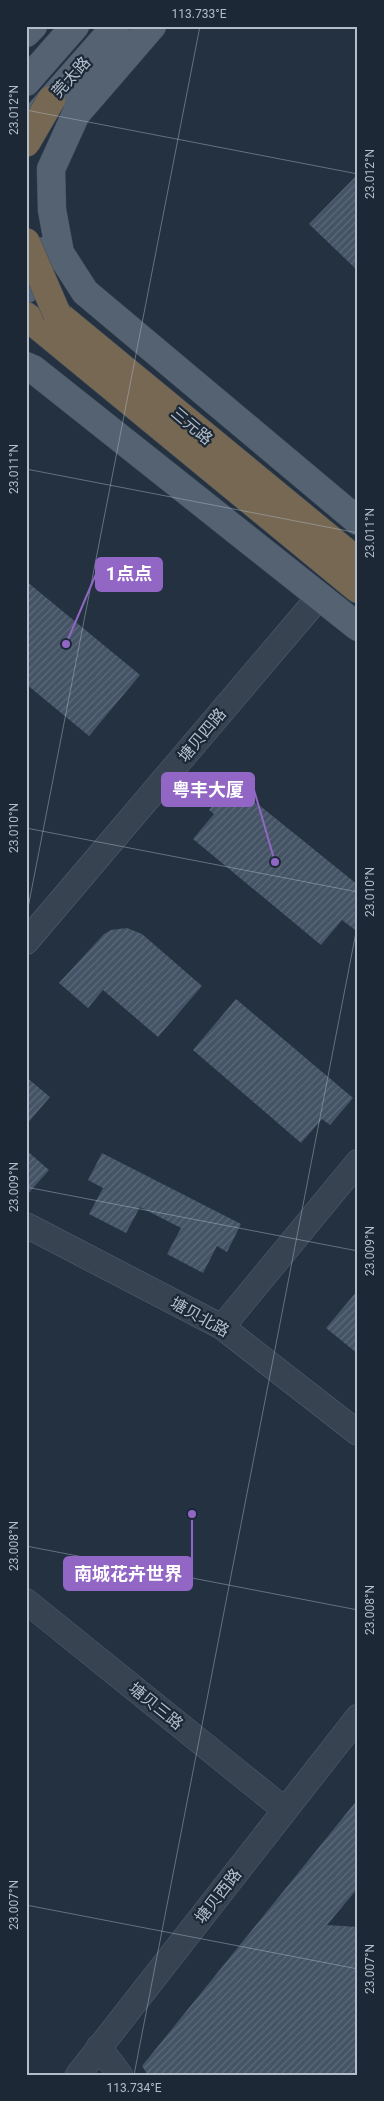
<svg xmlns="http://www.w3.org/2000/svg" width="384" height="2101" font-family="Roboto,'Noto Sans SC',sans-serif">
<defs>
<pattern id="building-hatch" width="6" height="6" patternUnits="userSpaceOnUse" patternTransform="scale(1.25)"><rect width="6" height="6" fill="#445365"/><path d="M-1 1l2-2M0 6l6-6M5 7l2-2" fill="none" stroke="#5d6a7a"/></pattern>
</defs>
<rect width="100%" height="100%" fill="#233141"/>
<!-- building -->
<path fill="url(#building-hatch)" d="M358,174V271L309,224Z
M26,581L140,675L89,736L26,684Z
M227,788L259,805L358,885V932L342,920L321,945L193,839L214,814L209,810Z
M127,928L142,934L202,986L158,1037L103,990L88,1008L59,983L104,934L111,930Z
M236,999L353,1098L330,1125L322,1119L301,1143L193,1050Z
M26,1077L50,1097L26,1125Z
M26,1150L49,1170L26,1196Z
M102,1153L241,1224L227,1252L217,1246L203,1273L167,1254L181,1228L140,1207L126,1233L89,1214L103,1188L88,1180Z
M358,1290V1354L326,1328Z
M358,1799V1888L327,1925L358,1927V2075H148L142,2066Z"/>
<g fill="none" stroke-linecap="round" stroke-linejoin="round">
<!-- minor casing -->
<g stroke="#55616e" stroke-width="26">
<path id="minor" d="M26,942L319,597
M26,1225L222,1327L358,1433
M222,1327L358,1162
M26,1601L285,1810
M99,2047L120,2075
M78,2075L358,1717"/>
</g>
<!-- major casing -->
<g stroke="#414c5a" stroke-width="29">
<path id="major" d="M152,26L76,114L51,169L52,210L60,253L85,292L358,521
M26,33L33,26
M26,82L75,26
M34,119L116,26
M26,289L45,256V251
M26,366L33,369L358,627"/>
</g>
<!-- highway casing -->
<g stroke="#424e5b" stroke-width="29">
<path id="highway" d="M57,314L358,562
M26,316L358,589"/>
</g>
<!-- minor -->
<use href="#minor" stroke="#374351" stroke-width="25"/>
<!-- major -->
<use href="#major" stroke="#556271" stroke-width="28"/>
<!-- highway -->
<use href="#highway" stroke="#776854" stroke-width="28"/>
<!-- highway-bridge casing -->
<g stroke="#424e5b" stroke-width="29" stroke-linecap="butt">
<path id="highway-bridge" d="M26,143L51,100
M26,242L57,314"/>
</g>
<!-- highway-bridge -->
<use href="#highway-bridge" stroke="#776854" stroke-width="28"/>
</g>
<!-- ticks -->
<path fill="none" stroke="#b4becb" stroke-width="1" stroke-opacity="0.45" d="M26,110L358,174M26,469L358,533M26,828L358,892M26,918L200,26M26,1187L358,1251M26,1546L358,1610M26,1905L358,1969M134,2075L358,922"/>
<g text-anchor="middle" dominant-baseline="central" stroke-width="4.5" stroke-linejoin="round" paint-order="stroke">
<!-- street labels -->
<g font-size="16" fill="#b4becb" stroke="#1c2836">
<text transform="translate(71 77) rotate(-48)">莞太路</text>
<text transform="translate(192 426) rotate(40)">三元路</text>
<text transform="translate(202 735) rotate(-50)">塘贝四路</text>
<text transform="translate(200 1317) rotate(29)">塘贝北路</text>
<text transform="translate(156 1706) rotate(39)">塘贝三路</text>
<text transform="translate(218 1896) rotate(-52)">塘贝西路</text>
</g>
</g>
<!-- callouts -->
<path fill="none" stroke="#9266c4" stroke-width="2" d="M66 644L96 574M275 862L254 790M192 1514L192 1574"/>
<g fill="#9266c4" stroke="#1c2836" stroke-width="2">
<circle cx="66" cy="644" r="5"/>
<circle cx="275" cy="862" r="5"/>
<circle cx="192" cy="1514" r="5"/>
</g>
<g fill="#9266c4" stroke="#9266c4" stroke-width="2">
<rect x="96" y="558" width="66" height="33" rx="5"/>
<rect x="162" y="773" width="92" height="33" rx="5"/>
<rect x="64" y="1557" width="128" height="33" rx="5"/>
</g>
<g font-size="18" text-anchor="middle" font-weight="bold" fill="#fff">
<text x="129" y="580">1点点</text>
<text x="208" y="796">粤丰大厦</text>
<text x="128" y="1580">南城花卉世界</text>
</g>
<!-- border -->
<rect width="384" height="2101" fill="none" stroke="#1c2836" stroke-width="55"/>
<rect x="28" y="28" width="328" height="2046" fill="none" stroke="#b4becb" stroke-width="2"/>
<g font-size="12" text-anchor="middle" fill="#b4becb">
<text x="199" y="18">113.733°E</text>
<text transform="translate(14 110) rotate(-90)" y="4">23.012°N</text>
<text transform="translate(370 174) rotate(-90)" y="4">23.012°N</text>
<text transform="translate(14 469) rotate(-90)" y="4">23.011°N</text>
<text transform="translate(370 533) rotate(-90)" y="4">23.011°N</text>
<text transform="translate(14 828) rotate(-90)" y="4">23.010°N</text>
<text transform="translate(370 892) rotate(-90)" y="4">23.010°N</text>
<text transform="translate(14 1187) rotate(-90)" y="4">23.009°N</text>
<text transform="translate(370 1251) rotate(-90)" y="4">23.009°N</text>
<text transform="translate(14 1546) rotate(-90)" y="4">23.008°N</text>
<text transform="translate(370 1610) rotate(-90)" y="4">23.008°N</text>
<text transform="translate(14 1905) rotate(-90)" y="4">23.007°N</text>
<text transform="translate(370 1969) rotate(-90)" y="4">23.007°N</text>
<text x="134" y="2092">113.734°E</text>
</g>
</svg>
